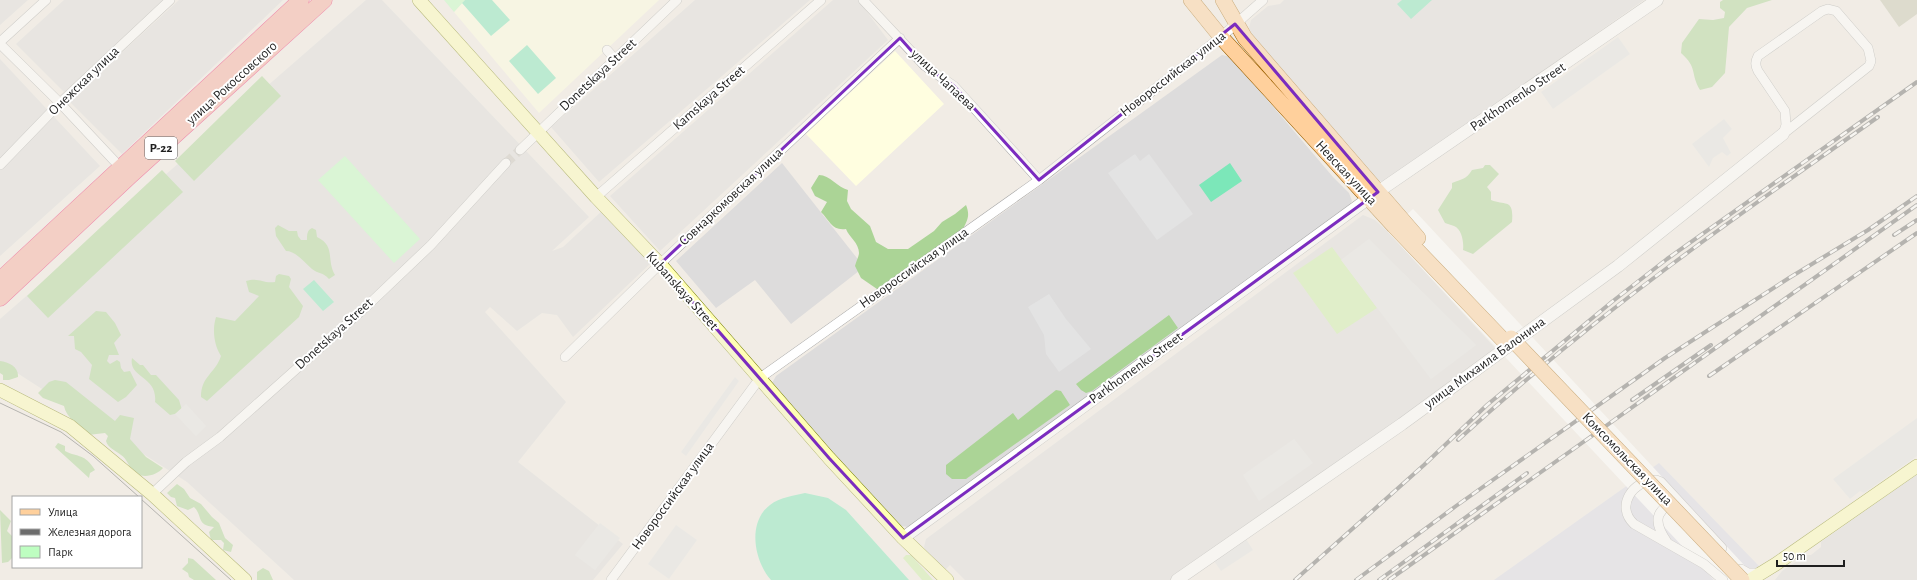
<svg xmlns="http://www.w3.org/2000/svg" width="1917" height="580" font-family="'Alegreya Sans',sans-serif">
<rect width="100%" height="100%" fill="#f1ece5"/>
<!-- residential -->
<path fill="#dddcdc" d="M0,0H28L0,25Z
M64,0H163L64,92L16,44Z
M179,0H283L122,154L69,101Z
M366,0H382L589,217L552,251L563,247L603,210L652,262L573,337L557,315L542,313L517,331L490,307L485,312L566,402L518,462L623,544L593,580H294L187,482L0,362V319Z
M695,0H810L599,182L551,127Z
M833,0H858L888,40L660,251L610,196Z
M1284,0H1644L1384,182L1372,179L1257,45L1249,28L1251,20L1268,6L1280,4Z
M1222,55L1231,57L1333,177L1349,193L1352,201L1345,212L909,527L900,526L894,523L772,383L776,376Z
M0,59L100,166L0,256Z
M782,163L864,267L791,324L755,280L716,308L676,261Z
M1363,215L1375,220L1388,232L1497,350L1170,580H965L950,565L943,572L928,556L924,547L926,539Z
M1917,474V580H1775L1782,571L1806,555H1811L1821,547V542Z"/>
<!-- education -->
<path fill="#fffee0" d="M465,0H659L539,113L454,12Z
M895,51L944,104L856,186L806,134Z"/>
<!-- construction -->
<path fill="#c6c5af" d="M1880,0H1917V14L1899,27Z"/>
<!-- grass -->
<path fill="#cdefa6" d="M1332,247L1377,308L1337,334L1293,273Z
M906,555H911L933,580H922L903,558Z"/>
<!-- forest -->
<path fill="#abd496" d="M1723,0H1772L1747,8L1729,27L1725,73L1712,87L1700,90C1690,73 1698,68 1681,53L1682,43L1699,19L1713,20L1724,18L1725,12L1720,8V2Z
M262,76L281,96L194,181L175,161Z
M1485,165H1490L1499,174L1487,187L1491,192V200C1506,206 1514,198 1512,222L1473,254L1463,250C1464,243 1462,229 1454,226C1451,225 1448,224 1445,223L1438,210L1452,188V183C1461,179 1466,180 1472,170L1483,168Z
M162,170L183,192L48,318L27,296Z
M819,175C830,175 837,187 848,190L847,201L851,209L870,226L876,242L888,249H908L934,231L942,222L955,214L966,205C970,215 968,219 963,229L886,286L877,289L861,278L855,266C856,262 859,256 859,253C859,243 849,237 846,229C832,231 830,221 821,212L827,202L815,196L811,188Z
M278,225L289,231H297L298,236L301,240H307C307,235 307,230 312,228L316,230L317,237C336,246 326,260 335,275L329,279C323,272 318,274 312,269C305,263 296,251 286,251L276,236L275,228Z
M279,274L289,276L291,279L289,287L303,306L299,317L207,401L201,397C201,376 215,374 221,356C214,345 212,330 216,317L235,321L259,296L249,292L246,281C259,277 263,284 275,282L276,276Z
M96,311L106,312L115,323L121,335L114,343L119,355H109L107,361L110,364L117,360L120,362L121,368L124,372L130,371L137,385L126,397L118,402L89,379L92,365L81,352L75,349L74,336H68Z
M1169,315L1178,328L1092,391L1086,393L1081,390L1076,384Z
M132,358L140,365H143L151,375H156L179,400L182,410L179,413L170,415L155,402C158,376 128,378 132,358Z
M0,361C9,362 19,367 18,377L9,380H3V375L0,373Z
M55,380L66,382L115,421L120,415L134,418L130,439L146,457L163,468C156,476 140,480 132,470C128,465 127,459 121,455C115,450 108,448 106,441L108,436L105,433L88,435C80,426 66,418 64,406L43,398L38,393L49,382Z
M1056,390L1061,391L1070,405L966,479H952L946,474V465L1013,413L1018,420Z
M58,443L65,446V451C79,458 84,453 95,470L90,473L89,478L55,447Z
M177,484L184,489L190,498L201,504L212,517L219,523L225,538L233,545L231,552L223,550L224,543L221,540H211L209,532L214,527C196,525 203,516 194,507L188,510L177,506L175,498L171,497L167,493Z
M0,510L11,521L7,531L13,537V557L8,562L2,563Z
M188,558L193,559L216,580H194L189,577L188,573L182,569L188,563Z
M263,568L269,571L273,580H257V572Z"/>
<!-- park -->
<path fill="#befec1" d="M444,0H465L454,12Z
M345,156L420,239L394,263L318,180Z"/>
<!-- pitch -->
<path fill="#7ce7b9" d="M465,0H492L510,20L491,36L462,3Z
M1402,0H1432L1411,19L1397,4Z
M527,45L556,78L538,94L509,61Z
M1230,163L1242,181L1211,202L1199,185Z
M314,280L334,302L323,311L303,289Z
M805,493L828,498L846,510L909,580H771C754,561 747,522 770,505C780,497 793,496 805,493Z"/>
<!-- parking -->
<path fill="#e3e3e3" d="M1618,37L1630,54L1553,109L1541,92Z
M1724,119L1732,129L1723,138L1731,153L1727,156L1722,152L1713,158L1709,167L1692,144Z
M1135,154L1140,161L1149,154L1193,214L1157,240L1108,173Z
M1369,239L1476,345L1431,379L1341,260Z
M1049,294L1066,319L1091,349L1059,372L1046,354L1044,335L1028,307Z
M735,377L739,381L686,456L681,452Z
M186,404L206,426L196,436L175,414Z
M1917,418V456L1864,493L1860,491L1850,499L1833,479Z
M1294,439L1313,463L1259,501L1243,475Z
M600,523L620,538L595,570L575,555Z
M676,525L697,540L669,579L648,564Z
M1246,539L1253,550L1221,571L1214,561Z"/>
<!-- plaza -->
<path fill="#d9d9e7" d="M1659,463L1759,566L1740,580H1494Z"/>
<!-- pier -->
<path fill="#fff" d="M1413,209L1758,580H1714L1388,232Z"/>
<g fill="none" stroke-linecap="round" stroke-linejoin="round">
<!-- minor-tunnel -->
<path stroke="#c7c3bd" stroke-width="9" stroke-dasharray="9 4.5" stroke-linecap="butt" d="M506,163L520,150"/>
<!-- minor casing -->
<g stroke="#a6a6a6" stroke-width="10">
<path id="minor" d="M863,0L925,66L954,86L1039,180
M1828,9L1836,11L1868,48L1871,61L1869,66L1783,134L1786,125L1785,111L1758,71C1755,65 1755,62 1758,56L1822,11Z
M0,42L46,0
M0,44L60,103L120,167
M607,50L615,59
M520,150L677,0
M0,165L60,103L170,0
M596,197L821,0
M565,357L660,264L900,38
M152,494L186,462L220,437L368,305L431,245L506,163
M1667,542C1656,526 1652,512 1673,503
M1722,548L1661,482L1656,480C1633,480 1615,506 1634,524L1704,564L1723,580
M1741,569L1748,573H1760
M611,580L760,378L1039,180L1221,37L1263,0"/>
</g>
<!-- tertiary casing -->
<g stroke="#a6a6a6" stroke-width="13">
<path id="tertiary" d="M903,538L1369,198L1657,0
M1177,580L1402,424L1618,266L1783,134"/>
</g>
<!-- secondary casing -->
<g stroke="#757d00" stroke-width="14">
<path id="secondary" d="M419,0L596,197L660,264L829,458L903,538L947,580
M0,390L70,426L152,494L245,580
M1750,580L1776,564L1917,466"/>
</g>
<!-- primary casing -->
<g stroke="#9b6000" stroke-width="16">
<path id="primary" d="M1191,0L1221,37L1394,226L1506,343
M1223,0L1245,38L1418,238"/>
</g>
<!-- trunk casing -->
<g stroke="#eb1668" stroke-width="17">
<path id="trunk" d="M0,280L301,0
M0,298L130,176L324,0"/>
</g>
<!-- minor -->
<use href="#minor" stroke="#fff" stroke-width="9"/>
<!-- tertiary -->
<use href="#tertiary" stroke="#fff" stroke-width="12"/>
<!-- secondary -->
<use href="#secondary" stroke="#ffffb5" stroke-width="13"/>
<!-- primary -->
<use href="#primary" stroke="#ffd09c" stroke-width="15"/>
<!-- trunk -->
<use href="#trunk" stroke="#f7ab9d" stroke-width="16"/>
<!-- tram -->
<path stroke="#6d6d6d" stroke-width="1" d="M0,403L61,432L93,456L139,497
M141,499L231,580"/>
<!-- rail casing -->
<g stroke="#6d6d6d" stroke-width="4">
<path id="rail" d="M1894,235L1917,220
M1709,376L1917,233
M1632,400L1711,345
M1458,440C1526,378 1597,320 1671,265C1739,214 1809,166 1878,117
M1295,580L1424,465L1487,405L1613,301L1667,259L1917,82
M1356,580L1456,506L1665,358L1789,278L1868,230L1917,196
M1379,580L1527,473
M1389,580L1917,205"/>
</g>
<!-- rail -->
<use href="#rail" stroke="#fff" stroke-width="2.5" stroke-dasharray="8" stroke-linecap="butt"/>
<!-- primary-bridge casing -->
<g stroke="#9b6000" stroke-width="16" stroke-linecap="butt">
<path id="primary-bridge" d="M1511,338L1742,580"/>
</g>
<!-- primary-bridge -->
<use href="#primary-bridge" stroke="#ffd09c" stroke-width="15"/>
</g>
<!-- marked area -->
<path d="M0 0H1917V580H0ZM1235,24L1378,192L903,538L829,458L660,264L900,38L925,66L954,86L1039,180Z" fill="#f1ece5" fill-opacity=".55" fill-rule="evenodd"/>
<path fill="none" stroke="#7b2cbf" stroke-width="3" stroke-linejoin="round" d="M1235,24L1378,192L903,538L829,458L660,264L900,38L925,66L954,86L1039,180Z"/>
<g text-anchor="middle" dominant-baseline="central" stroke-width="4" stroke-linejoin="round" paint-order="stroke">
<!-- shield labels -->
<rect fill="#fff" stroke="#626262" stroke-width="1" x="145" y="137" width="32" height="22" rx="3"/>
<g font-size="13" font-weight="bold" fill="#1f1f1f">
<text x="161" y="148">Р-22</text>
</g>
<!-- street labels -->
<g font-size="14" fill="#1f1f1f" stroke="#fff">
<text transform="translate(1173 74) rotate(-38)">Новороссийская улица</text>
<text transform="translate(598 75) rotate(-43)">Donetskaya Street</text>
<text transform="translate(943 80) rotate(43)">улица Чапаева</text>
<text transform="translate(84 81) rotate(-44)">Онежская улица</text>
<text transform="translate(232 83) rotate(-42)">улица Рокоссовского</text>
<text transform="translate(1518 97) rotate(-34)">Parkhomenko Street</text>
<text transform="translate(709 98) rotate(-41)">Kamskaya Street</text>
<text transform="translate(1346 173) rotate(47)">Невская улица</text>
<text transform="translate(731 197) rotate(-43)">Совнаркомовская улица</text>
<text transform="translate(914 268) rotate(-35)">Новороссийская улица</text>
<text transform="translate(682 291) rotate(48)">Kubanskaya Street</text>
<text transform="translate(334 334) rotate(-42)">Donetskaya Street</text>
<text transform="translate(1485 363) rotate(-36)">улица Михаила Балонина</text>
<text transform="translate(1136 368) rotate(-36)">Parkhomenko Street</text>
<text transform="translate(1627 459) rotate(46)">Комсомольская улица</text>
<text transform="translate(673 496) rotate(-54)">Новороссийская улица</text>
</g>
</g>
<!-- legend -->
<rect x="12" y="496" width="130" height="72" fill="#ffffff" stroke="#a5a5a5"/>
<rect x="20" y="509" width="20" height="6" fill="#ffd09c" stroke="#a5a5a5"/>
<text x="48" y="516" font-size="12" fill="#1f1f1f">Улица</text>
<rect x="20" y="529" width="20" height="6" fill="#6d6d6d" stroke="#a5a5a5"/>
<text x="48" y="536" font-size="12" fill="#1f1f1f">Железная дорога</text>
<rect x="20" y="546" width="20" height="12" fill="#befec1" stroke="#a5a5a5"/>
<text x="48" y="556" font-size="12" fill="#1f1f1f">Парк</text>
<!-- scale -->
<path d="M1777 560v6h67v-6" fill="none" stroke="#1f1f1f" stroke-width="2"/>
<text x="1783" y="560" font-size="12" fill="#1f1f1f" stroke="#ffffff" stroke-width="3" paint-order="stroke">50 m</text>
</svg>
